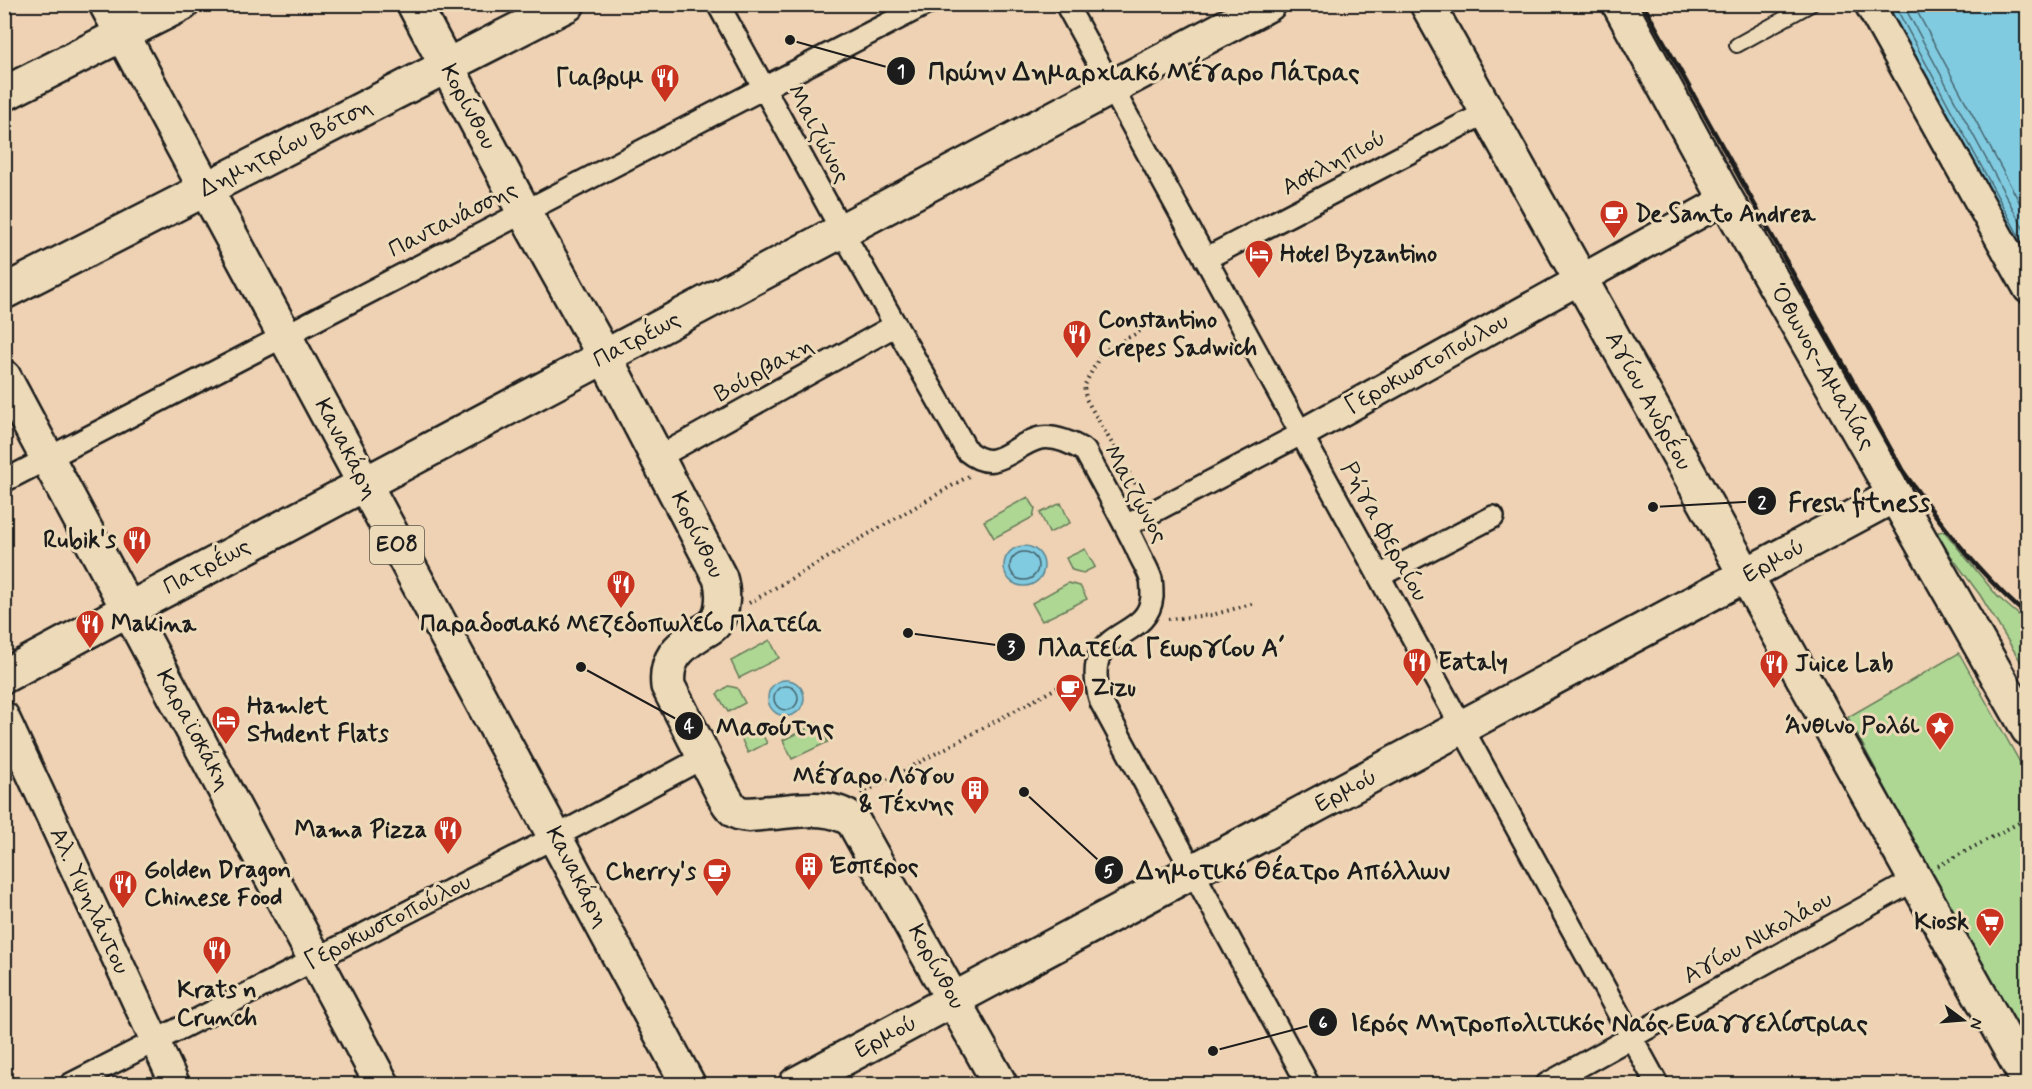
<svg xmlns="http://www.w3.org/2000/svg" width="2032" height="1089" font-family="Mynerve,sans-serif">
<rect width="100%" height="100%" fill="#efd2b3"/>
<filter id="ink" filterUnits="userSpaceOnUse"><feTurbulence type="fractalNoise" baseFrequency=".0167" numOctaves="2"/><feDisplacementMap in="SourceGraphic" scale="12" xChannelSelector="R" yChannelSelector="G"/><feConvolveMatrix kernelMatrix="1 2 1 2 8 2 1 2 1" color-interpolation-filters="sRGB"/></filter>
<g filter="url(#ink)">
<!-- green -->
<path fill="#aed794" stroke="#657a58" stroke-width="1.5" d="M1028,497L1035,508L1033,517L994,538L984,521Z
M1061,503L1070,523L1049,533L1040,513Z
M1944,531L1998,597L2027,622V672L1980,595L1934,533Z
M1085,549L1095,567L1083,573L1072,570L1066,558Z
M1068,583L1080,586L1087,599L1042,621L1032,603Z
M770,640L779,658L739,678L731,661Z
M1959,653L2027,775V1023L2018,1028L1945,900L1848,717Z
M728,686L737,688L745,703L728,712L717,694Z
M818,723L828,742L792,759L783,740Z
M759,729L767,743L748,753L741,738Z"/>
<!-- water -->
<path fill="#81cbe1" stroke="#598592" stroke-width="1.5" d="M1888,5H2027V265Z
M1004 566a20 20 0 1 1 40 0a20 20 0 1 1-40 0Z
M768 698a18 18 0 1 1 36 0a18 18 0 1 1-36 0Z"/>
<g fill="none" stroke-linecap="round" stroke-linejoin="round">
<!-- shore -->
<path stroke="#44626b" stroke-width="1.5" d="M1894,4L2028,253
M1903,4L2028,237
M1913,4L2028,218
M1010 566a14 14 0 1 1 28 0a14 14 0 1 1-28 0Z
M774 698a12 12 0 1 1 24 0a12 12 0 1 1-24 0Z"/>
<!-- service casing -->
<g stroke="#1c1c1c" stroke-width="18">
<path id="service" d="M1737,45L1811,4"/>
</g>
<!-- pedestrian casing -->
<g stroke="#1c1c1c" stroke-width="26">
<path id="pedestrian" d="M718,4L842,231L967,451C997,476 1013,444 1040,438C1056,435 1072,443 1085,451C1103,484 1121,516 1137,549C1141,559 1148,569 1151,579C1152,584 1152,592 1152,597C1147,645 1077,623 1101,702L1308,1084
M1066,4L1657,1084
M1205,259L1487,112
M657,458L896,325
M4,481L926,4
M1126,526L1301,434
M1379,576L1493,517
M71,1084L555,837L704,757
M1547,1084L1900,888"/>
</g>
<!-- minor casing -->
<g stroke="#1c1c1c" stroke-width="33">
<path id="minor" d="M1869,4L2028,289
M1301,434L1726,199
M4,716L175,1084"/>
</g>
<!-- tertiary casing -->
<g stroke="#1c1c1c" stroke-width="38">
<path id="tertiary" d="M4,94L182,4
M4,292L568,4
M4,676L129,609"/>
</g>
<!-- secondary casing -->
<g stroke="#1c1c1c" stroke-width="38">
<path id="secondary" d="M1427,4L2028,1081
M4,377L382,1084
M129,609L1269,4
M796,1084L1895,495"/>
</g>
<!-- primary casing -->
<g stroke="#1c1c1c" stroke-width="38">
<path id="primary" d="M106,4L688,1084
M414,4L524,212L605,357L720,578C724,591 724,612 715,623C711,628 704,631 699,634C678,647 665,660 668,686L725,798C728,803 731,809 737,812C746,816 756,814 765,813C793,812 829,802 853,821L1000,1084
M1619,4L1726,199L2028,729"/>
</g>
<!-- path -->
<path stroke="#1c1c1c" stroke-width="4" stroke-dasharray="1.5 4.5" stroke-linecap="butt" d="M1140,331L1102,352L1084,386L1086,399L1142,495
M749,603L969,476
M1168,619L1212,615L1255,603
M861,794L1075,678
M1938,866L2028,818"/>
<!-- service -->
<use href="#service" stroke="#eddab8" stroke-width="14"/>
<!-- pedestrian -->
<use href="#pedestrian" stroke="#eddab8" stroke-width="21"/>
<!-- minor -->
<use href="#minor" stroke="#eddab8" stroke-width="28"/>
<!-- tertiary -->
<use href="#tertiary" stroke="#eddab8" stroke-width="33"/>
<!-- secondary -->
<use href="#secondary" stroke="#eddab8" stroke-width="33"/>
<!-- primary -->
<use href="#primary" stroke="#eddab8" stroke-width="33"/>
<!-- rail -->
<path stroke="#1c1c1c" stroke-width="4.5" d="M1643,4L1903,471C1937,519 1982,578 2028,616"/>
</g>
</g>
<!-- icons -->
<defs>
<g id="restaurant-pin" transform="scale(1.5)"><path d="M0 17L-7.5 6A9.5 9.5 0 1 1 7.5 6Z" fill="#c8321e" stroke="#eddab8"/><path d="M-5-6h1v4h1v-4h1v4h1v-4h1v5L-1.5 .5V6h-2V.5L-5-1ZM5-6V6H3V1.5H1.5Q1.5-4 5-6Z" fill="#fff"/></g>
<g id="cafe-pin" transform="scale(1.5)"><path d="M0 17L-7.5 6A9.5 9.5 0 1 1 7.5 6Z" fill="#c8321e" stroke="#eddab8"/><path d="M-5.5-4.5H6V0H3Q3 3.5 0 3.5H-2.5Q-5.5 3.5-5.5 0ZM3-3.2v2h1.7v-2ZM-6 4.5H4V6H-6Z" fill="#fff"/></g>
<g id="hotel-pin" transform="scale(1.5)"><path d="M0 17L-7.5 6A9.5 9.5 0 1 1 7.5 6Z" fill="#c8321e" stroke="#eddab8"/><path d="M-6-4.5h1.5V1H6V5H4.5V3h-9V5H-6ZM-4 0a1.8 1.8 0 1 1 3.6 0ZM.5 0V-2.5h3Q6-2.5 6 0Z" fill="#fff"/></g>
<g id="sight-pin" transform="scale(1.5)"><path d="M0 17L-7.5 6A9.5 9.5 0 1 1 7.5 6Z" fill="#c8321e" stroke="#eddab8"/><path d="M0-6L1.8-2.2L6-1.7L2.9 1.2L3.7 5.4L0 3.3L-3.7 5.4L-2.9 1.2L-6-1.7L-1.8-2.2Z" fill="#fff"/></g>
<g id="building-pin" transform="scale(1.5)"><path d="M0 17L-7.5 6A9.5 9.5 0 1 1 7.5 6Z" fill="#c8321e" stroke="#eddab8"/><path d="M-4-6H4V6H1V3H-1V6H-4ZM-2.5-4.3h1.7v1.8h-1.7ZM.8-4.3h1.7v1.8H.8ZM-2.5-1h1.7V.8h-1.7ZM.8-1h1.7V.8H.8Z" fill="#fff"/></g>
<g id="supermarket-pin" transform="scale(1.5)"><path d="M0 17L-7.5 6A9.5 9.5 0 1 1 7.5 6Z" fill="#c8321e" stroke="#eddab8"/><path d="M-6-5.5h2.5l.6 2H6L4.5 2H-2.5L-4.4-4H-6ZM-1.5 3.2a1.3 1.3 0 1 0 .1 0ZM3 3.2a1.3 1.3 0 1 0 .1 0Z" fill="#fff"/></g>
</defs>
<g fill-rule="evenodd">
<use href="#restaurant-pin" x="665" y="78"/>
<use href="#cafe-pin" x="1614" y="214"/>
<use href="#hotel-pin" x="1259" y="254"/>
<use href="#restaurant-pin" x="1077" y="334"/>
<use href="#restaurant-pin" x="137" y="540"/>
<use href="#restaurant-pin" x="621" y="584"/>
<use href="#restaurant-pin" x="90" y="624"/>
<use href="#restaurant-pin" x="1417" y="662"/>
<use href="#restaurant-pin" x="1774" y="664"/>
<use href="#cafe-pin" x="1070" y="688"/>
<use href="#hotel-pin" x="226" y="720"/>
<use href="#sight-pin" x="1940" y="726"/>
<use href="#building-pin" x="975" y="790"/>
<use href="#restaurant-pin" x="448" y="830"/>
<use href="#building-pin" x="809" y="866"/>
<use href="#cafe-pin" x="717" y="872"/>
<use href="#restaurant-pin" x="123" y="884"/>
<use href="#supermarket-pin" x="1990" y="922"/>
<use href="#restaurant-pin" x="217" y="950"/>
</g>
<g text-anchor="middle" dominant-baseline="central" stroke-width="6" stroke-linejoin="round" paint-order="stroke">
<!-- shield labels -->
<rect fill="#eddab8" stroke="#5b554b" stroke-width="1.5" x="370" y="526" width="54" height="38" rx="4.5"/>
<g font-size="22" font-weight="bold" fill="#1c1c1c">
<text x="397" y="545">ΕΟ8</text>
</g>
<!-- poi labels -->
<g font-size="24" font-weight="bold" fill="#1c1c1c" stroke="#eddab8" text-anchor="start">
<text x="644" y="78" text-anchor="end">Γιαβριμ</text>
<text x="1635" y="214">De Santo Andrea</text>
<text x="1280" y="254">Hotel Byzantino</text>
<text x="1098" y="320">Constantino<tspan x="1098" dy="28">Crepes Sadwich</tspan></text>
<text x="116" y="540" text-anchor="end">Rubik's</text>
<text x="111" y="624">Makina</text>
<text x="621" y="624" text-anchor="middle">Παραδοσιακό Μεζεδοπωλείο Πλατεία</text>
<text x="1438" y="662">Eataly</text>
<text x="1795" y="664">Juice Lab</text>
<text x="1091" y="688">Zizu</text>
<text x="247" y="706">Hamlet<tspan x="247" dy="28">Student Flats</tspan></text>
<text x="1919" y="726" text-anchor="end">Άνθινο Ρολόι</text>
<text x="954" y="776" text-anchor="end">Μέγαρο Λόγου<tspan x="954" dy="28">&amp; Τέχνης</tspan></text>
<text x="427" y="830" text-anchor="end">Mama Pizza</text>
<text x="830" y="866">Έσπερος</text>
<text x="144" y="870">Golden Dragon<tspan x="144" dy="28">Chinese Food</tspan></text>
<text x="696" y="872" text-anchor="end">Cherry's</text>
<text x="1969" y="922" text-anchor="end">Kiosk</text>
<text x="217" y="990" text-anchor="middle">Krats n<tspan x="217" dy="28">Crunch</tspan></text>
</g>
<!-- street labels -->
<g font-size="24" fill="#1c1c1c" stroke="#eddab8">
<text transform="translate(468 107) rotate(62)">Κορίνθου</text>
<text transform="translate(818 134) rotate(62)">Μαιζώνος</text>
<text transform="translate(286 148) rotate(-27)">Δημητρίου Βότση</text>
<text transform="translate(1334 163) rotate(-28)">Ασκληπιού</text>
<text transform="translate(453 220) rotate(-27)">Παντανάσσης</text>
<text transform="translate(637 340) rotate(-28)">Πατρέως</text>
<text transform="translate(1427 364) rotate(-29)">Γεροκωστοπούλου</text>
<text transform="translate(1822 367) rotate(60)">Όθωνος-Αμαλίας</text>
<text transform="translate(764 370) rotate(-29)">Βούρβαχη</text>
<text transform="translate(1648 401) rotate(61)">Αγίου Ανδρέου</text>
<text transform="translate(346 449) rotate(62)">Κανακάρη</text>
<text transform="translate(1135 494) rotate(61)">Μαιζώνος</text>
<text transform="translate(1384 532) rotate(61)">Ρήγα Φεραίου</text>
<text transform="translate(697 535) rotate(64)">Κορίνθου</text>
<text transform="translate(1774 561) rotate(-29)">Ερμού</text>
<text transform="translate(207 567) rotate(-28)">Πατρέως</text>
<text transform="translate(193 730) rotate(62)">Καραϊσκάκη</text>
<text transform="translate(1346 791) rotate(-28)">Ερμού</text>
<text transform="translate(577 877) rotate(62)">Κανακάρη</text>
<text transform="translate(89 901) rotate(65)">Αλ. Υψηλάντου</text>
<text transform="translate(388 922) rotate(-27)">Γεροκωστοπούλου</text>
<text transform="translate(1758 938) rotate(-29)">Αγίου Νικολάου</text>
<text transform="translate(936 967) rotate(61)">Κορίνθου</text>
<text transform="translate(886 1037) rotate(-28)">Ερμού</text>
</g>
</g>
<!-- callouts -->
<path fill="none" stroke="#1c1c1c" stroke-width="2" d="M790 40L901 71M1653 507L1762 501M908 633L1011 647M581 667L689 726M1024 792L1109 870M1213 1051L1323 1022"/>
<g fill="#1c1c1c" stroke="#eddab8" stroke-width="2">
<circle cx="790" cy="40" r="6"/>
<circle cx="1653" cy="507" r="6"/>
<circle cx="908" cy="633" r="6"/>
<circle cx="581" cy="667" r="6"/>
<circle cx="1024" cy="792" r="6"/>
<circle cx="1213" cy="1051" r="6"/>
<circle cx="901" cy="71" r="15"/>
<circle cx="1762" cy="501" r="15"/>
<circle cx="1011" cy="647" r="15"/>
<circle cx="689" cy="726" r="15"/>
<circle cx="1109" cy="870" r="15"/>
<circle cx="1323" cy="1022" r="15"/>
</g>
<g font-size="18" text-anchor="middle" font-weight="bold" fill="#fff">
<text x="901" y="77">1</text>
<text x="1762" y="508">2</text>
<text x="1011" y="653">3</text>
<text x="689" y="732">4</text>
<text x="1109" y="877">5</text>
<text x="1323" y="1028">6</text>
</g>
<g font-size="26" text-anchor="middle" font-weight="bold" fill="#1c1c1c" stroke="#eddab8" stroke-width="6" stroke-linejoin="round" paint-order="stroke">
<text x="1144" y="80">Πρώην Δημαρχιακό Μέγαρο Πάτρας</text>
<text x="1859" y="511">Fresh fitness</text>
<text x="1166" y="656">Πλατεία Γεωργίου Α΄</text>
<text x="775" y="735">Μασούτης</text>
<text x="1293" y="879">Δημοτικό Θέατρο Απόλλων</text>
<text x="1609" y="1031">Ιερός Μητροπολιτικός Ναός Ευαγγελίστριας</text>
</g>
<!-- margin -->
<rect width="2032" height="1089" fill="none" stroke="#eddab8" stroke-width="24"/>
<rect x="12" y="12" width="2008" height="1065" fill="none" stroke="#1c1c1c" stroke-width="2" filter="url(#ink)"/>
<!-- north arrow -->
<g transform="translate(1963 1020) rotate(106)" stroke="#eddab8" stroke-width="4.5" paint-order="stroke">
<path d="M0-4.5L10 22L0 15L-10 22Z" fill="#1c1c1c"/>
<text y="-9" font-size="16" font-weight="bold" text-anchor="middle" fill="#1c1c1c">N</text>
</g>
</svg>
